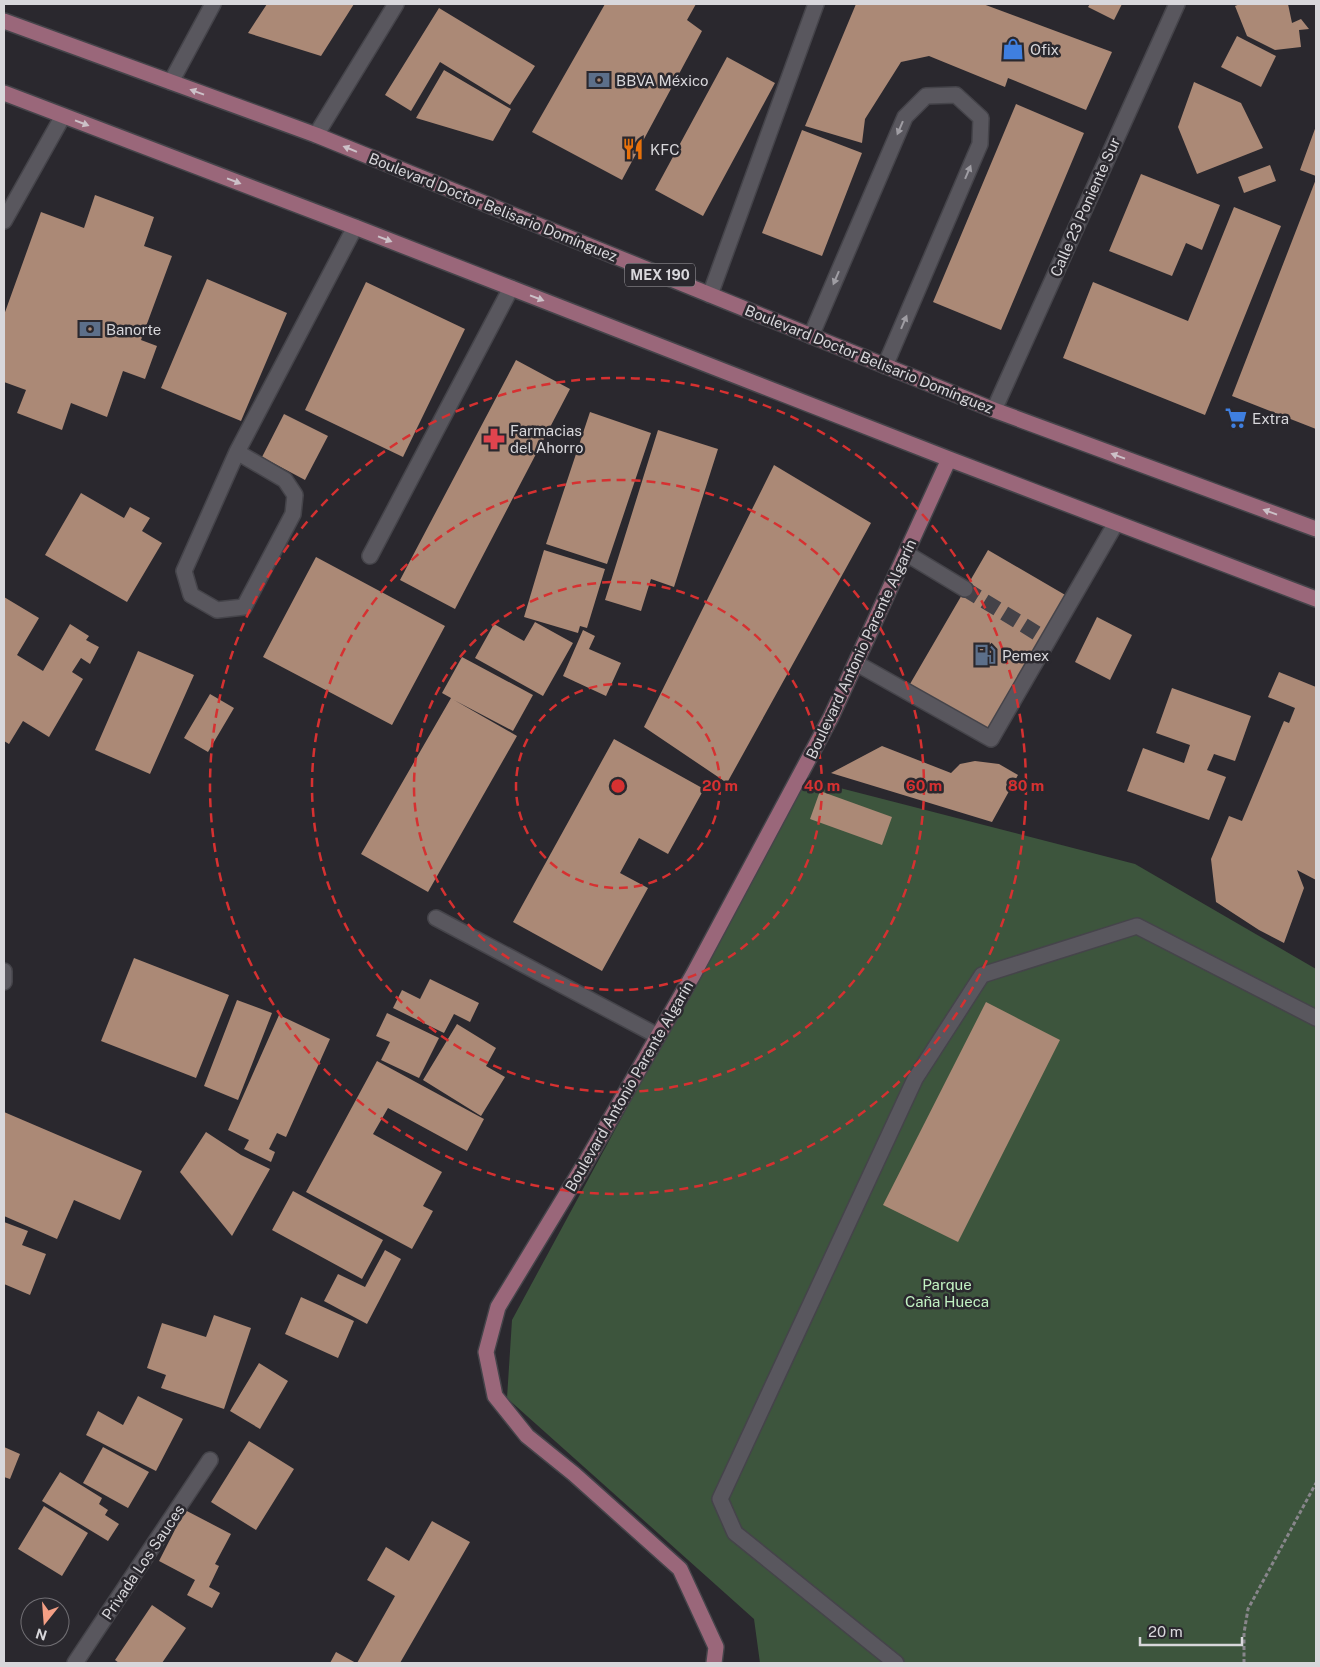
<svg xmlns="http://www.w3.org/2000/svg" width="1320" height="1667" font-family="'Public Sans',sans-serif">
<rect width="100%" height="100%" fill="#2a282e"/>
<!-- green -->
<path fill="#3d553d" d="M805,779L1135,864L1316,969V1663H760L754,1619L507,1398L512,1320Z"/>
<!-- building -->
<path fill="#ab8976" d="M267,4H354L321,56L248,33Z
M605,4H696L687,20L702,31L622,180L532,132Z
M856,4H983L1112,52L1086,110L1008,78L1005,87L929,56L901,62L865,119L862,143L805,126Z
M1090,4H1122L1114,20L1088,7Z
M1240,4H1288L1292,23L1301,19L1309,29L1299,30L1301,47L1275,50L1247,36L1235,6Z
M439,8L535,66L510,105L440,62L411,111L385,95Z
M1237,36L1276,56L1261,87L1221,67Z
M727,57L775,83L703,216L655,190Z
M444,70L511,109L493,141L416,118Z
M1194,82L1241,103L1263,148L1197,174L1178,127Z
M1016,104L1084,133L1001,330L933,302Z
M1316,126V176L1300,170Z
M802,130L862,153L822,256L762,233Z
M1270,165L1276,181L1244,193L1238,177Z
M1141,174L1220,205L1202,250L1186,243L1172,276L1109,251Z
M1316,179V429L1232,396Z
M95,195L154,217L144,246L172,256L141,340L157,346L145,379L123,371L107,417L71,403L62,430L17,413L26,390L4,382V315L41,212L84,228Z
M1234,207L1281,226L1205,415L1063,358L1093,282L1188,321Z
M207,279L287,313L241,421L161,388Z
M366,282L465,329L403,457L305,410Z
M516,360L570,389L455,609L400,580Z
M590,412L651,433L607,564L546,544Z
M284,414L328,436L305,480L262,457Z
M658,430L718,449L674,587L651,579L641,611L605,600Z
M774,465L871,523L727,783L644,727Z
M81,493L124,518L130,507L150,518L142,531L162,543L127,602L45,555Z
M544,550L605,569L587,628L580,626L578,633L524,617Z
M988,550L1067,596L989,730L910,684Z
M316,557L445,626L392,725L263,657Z
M4,597L39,618L17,655L43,671L70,624L89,636L86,640L99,647L90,664L81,658L72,672L83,679L49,737L23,721L9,744L4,741Z
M1097,617L1132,635L1110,680L1075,662Z
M535,622L573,643L543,696L475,658L494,624L524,641Z
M583,630L595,636L589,649L621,663L606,696L563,676Z
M138,651L194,675L150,774L95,750Z
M462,657L533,695L513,731L454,700L517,736L428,892L361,854L451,698L442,693Z
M1279,672L1316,687V880L1297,870L1304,888L1284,943L1259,930L1216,902L1211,859L1229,816L1242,821L1284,721L1289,723L1295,708L1268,697Z
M1172,688L1251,716L1235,761L1214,754L1207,770L1226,777L1209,820L1127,791L1143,748L1184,763L1190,745L1156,733Z
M210,694L234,708L208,752L184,738Z
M614,739L704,789L668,854L639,838L620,873L648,888L602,971L513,922Z
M882,746L951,773L960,764L975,761L999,764L1018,775L992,822L831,773Z
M820,791L892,817L882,845L810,819Z
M134,958L229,995L196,1078L101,1041Z
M430,979L479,1003L470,1022L454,1014L444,1033L393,1008L402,990L420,999Z
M237,1000L272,1013L238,1100L204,1086Z
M986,1002L1060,1040L958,1242L883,1205Z
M387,1013L439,1038L419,1078L381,1060L390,1042L376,1036Z
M279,1015L330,1039L286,1137L277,1133L269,1149L275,1152L271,1162L244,1149L249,1140L228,1130Z
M457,1024L496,1048L486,1066L505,1077L481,1116L423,1080Z
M377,1061L484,1119L467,1151L388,1108L373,1134L442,1172L423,1206L433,1211L412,1249L306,1192Z
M4,1112L142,1171L120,1220L74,1200L57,1239L4,1216Z
M206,1132L241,1155L270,1169L232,1236L180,1172Z
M293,1191L383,1240L362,1279L272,1230Z
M4,1222L28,1231L22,1245L46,1254L30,1295L4,1284Z
M385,1250L401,1259L367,1324L324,1301L338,1274L365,1287Z
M301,1297L354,1321L338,1358L285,1334Z
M214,1315L251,1328L224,1409L161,1388L166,1375L147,1368L162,1323L206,1337Z
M259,1363L288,1381L260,1429L230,1411Z
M138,1396L183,1419L156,1471L86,1435L98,1411L123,1425Z
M249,1441L294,1469L256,1530L211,1502Z
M4,1447L20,1454L10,1479L4,1477Z
M103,1447L149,1472L128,1508L83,1483Z
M60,1472L102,1498L99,1504L108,1510L105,1515L119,1524L108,1541L42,1501Z
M44,1506L88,1533L62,1576L18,1549Z
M185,1510L231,1534L215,1564L219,1566L209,1587L220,1593L212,1608L187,1595L195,1580L159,1561Z
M432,1521L470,1542L400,1663H357L395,1596L367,1580L386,1547L409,1561Z
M152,1605L186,1628L162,1663H119L115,1660Z
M336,1652L356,1663H330Z"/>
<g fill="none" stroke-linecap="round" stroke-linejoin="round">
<!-- minor-tunnel -->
<path stroke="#444248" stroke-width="15" stroke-dasharray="15 8" stroke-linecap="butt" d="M965,589L1043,637"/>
<!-- minor casing -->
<g stroke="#45444a" stroke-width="18">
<path id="minor" d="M171,82L213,4
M316,135L396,4
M4,221L63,116
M710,295L816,4
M811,336L905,117L926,96L956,95L981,118L980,144L885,366
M994,410L1177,4
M237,452L285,480L295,495L293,514L244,607L217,610L191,595L184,571L237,452L355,227
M907,554L965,589
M370,556L511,288
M856,663L991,739L1116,523
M436,918L658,1036
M4,971V982
M75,1663L210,1460
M896,1663L735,1533L720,1499L915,1079L982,975L1137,926L1316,1018"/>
</g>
<!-- major casing -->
<g stroke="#45444a" stroke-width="18">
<path id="major" d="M4,21L316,135L994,410L1316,529
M4,93L355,227L949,459L1316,599
M714,1663L716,1647L680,1569L574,1474L527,1436L495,1396L486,1352L498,1307L583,1167L693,975L831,717L949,459"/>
</g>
<!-- path -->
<path stroke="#88868b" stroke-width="3" stroke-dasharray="4 2.5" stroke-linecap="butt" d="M1244,1663V1633L1248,1609L1316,1483"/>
<!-- minor -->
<use href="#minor" stroke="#59575e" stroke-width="15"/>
<!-- major -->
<use href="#major" stroke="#9a677a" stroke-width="15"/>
</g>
<!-- one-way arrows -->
<defs><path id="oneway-solid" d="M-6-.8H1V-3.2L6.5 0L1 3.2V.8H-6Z" transform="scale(1.25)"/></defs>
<g fill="#ccc1c8">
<use href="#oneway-solid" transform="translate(197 92) rotate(-160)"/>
<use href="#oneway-solid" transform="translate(82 123) rotate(21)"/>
<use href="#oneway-solid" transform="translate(350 149) rotate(-158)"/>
<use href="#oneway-solid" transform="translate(234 181) rotate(21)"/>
<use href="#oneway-solid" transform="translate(385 239) rotate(21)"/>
<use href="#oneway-solid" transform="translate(537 298) rotate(21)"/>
<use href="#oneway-solid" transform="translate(1118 456) rotate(-160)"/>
<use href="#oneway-solid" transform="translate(1270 512) rotate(-160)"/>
</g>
<g fill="#9f9da3">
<use href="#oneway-solid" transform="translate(900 128) rotate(113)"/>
<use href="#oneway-solid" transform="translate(968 172) rotate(-67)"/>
<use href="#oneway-solid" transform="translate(836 278) rotate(113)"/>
<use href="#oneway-solid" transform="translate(904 322) rotate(-67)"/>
</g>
<!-- distance rings -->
<g fill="none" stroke="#d63131" stroke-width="2.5" stroke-dasharray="9 6">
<circle cx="618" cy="786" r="102"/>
<circle cx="618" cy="786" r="204"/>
<circle cx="618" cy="786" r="306"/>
<circle cx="618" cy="786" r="408"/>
</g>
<!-- icons -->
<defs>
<g id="shop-bare" transform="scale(1.725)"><path d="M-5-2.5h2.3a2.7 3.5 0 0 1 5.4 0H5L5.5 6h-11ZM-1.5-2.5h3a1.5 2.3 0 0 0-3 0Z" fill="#3f7fe0" stroke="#2a282e" stroke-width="2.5" paint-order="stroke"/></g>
<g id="bank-bare" transform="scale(1.725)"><path d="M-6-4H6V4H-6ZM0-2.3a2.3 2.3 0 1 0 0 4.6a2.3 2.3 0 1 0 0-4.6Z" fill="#5c6f8a" stroke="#2a282e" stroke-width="2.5" paint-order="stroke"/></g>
<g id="restaurant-bare" transform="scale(1.725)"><path d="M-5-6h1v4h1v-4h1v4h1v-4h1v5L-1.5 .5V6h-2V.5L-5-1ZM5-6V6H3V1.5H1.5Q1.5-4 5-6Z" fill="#e8710a" stroke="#2a282e" stroke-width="2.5" paint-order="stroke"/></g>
<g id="supermarket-bare" transform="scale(1.725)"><path d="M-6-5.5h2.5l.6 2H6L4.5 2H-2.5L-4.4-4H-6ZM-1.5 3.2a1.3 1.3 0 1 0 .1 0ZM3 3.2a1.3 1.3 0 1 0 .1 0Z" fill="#3f7fe0" stroke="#2a282e" stroke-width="2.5" paint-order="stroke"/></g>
<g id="pharmacy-bare" transform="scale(1.725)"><path d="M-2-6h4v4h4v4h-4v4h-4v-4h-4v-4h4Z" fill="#e0444e" stroke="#2a282e" stroke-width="2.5" paint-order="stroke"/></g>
<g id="fuel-bare" transform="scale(1.725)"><path d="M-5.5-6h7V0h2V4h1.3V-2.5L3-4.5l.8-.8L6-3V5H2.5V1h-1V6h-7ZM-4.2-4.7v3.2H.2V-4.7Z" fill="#5c6f8a" stroke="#2a282e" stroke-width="2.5" paint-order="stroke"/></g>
</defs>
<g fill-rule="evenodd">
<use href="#shop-bare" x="1013" y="49"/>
<use href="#bank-bare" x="599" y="80"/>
<use href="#restaurant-bare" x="633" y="149"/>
<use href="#bank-bare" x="90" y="329"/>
<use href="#supermarket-bare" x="1236" y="418"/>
<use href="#pharmacy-bare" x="494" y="439"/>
<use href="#fuel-bare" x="985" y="655"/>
</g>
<g text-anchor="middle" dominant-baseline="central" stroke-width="5" stroke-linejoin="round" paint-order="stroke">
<!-- shield labels -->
<rect fill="#2a282e" stroke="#a4a2a7" stroke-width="1" x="625" y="263.5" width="70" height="23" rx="4"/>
<g font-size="14" font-weight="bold" fill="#d8d7db">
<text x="660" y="275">MEX 190</text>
</g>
<!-- poi labels -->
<g font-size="15" fill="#d8d7db" stroke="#2a282e" text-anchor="start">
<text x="1030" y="49">Ofix</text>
<text x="616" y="80">BBVA México</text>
<text x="650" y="149">KFC</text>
<text x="106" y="329">Banorte</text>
<text x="1252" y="418">Extra</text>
<text x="510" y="430">Farmacias<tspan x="510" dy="17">del Ahorro</tspan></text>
<text x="1002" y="655">Pemex</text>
</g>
<!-- street labels -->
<g font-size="15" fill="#d8d7db" stroke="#2a282e">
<text transform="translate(493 207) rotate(22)">Boulevard Doctor Belisario Domínguez</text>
<text transform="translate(1085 207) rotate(-66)">Calle 23 Poniente Sur</text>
<text transform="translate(869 359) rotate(22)">Boulevard Doctor Belisario Domínguez</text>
<text transform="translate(861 649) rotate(-65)">Boulevard Antonio Parente Algarín</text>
<text transform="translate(629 1086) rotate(-60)">Boulevard Antonio Parente Algarín</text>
<text transform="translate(143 1562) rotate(-56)">Privada Los Sauces</text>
</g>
<!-- park labels -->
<g font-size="15" fill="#c2f2c3" stroke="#2a282e">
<text x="947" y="1284">Parque<tspan x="947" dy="17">Caña Hueca</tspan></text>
</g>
</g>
<circle cx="618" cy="786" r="8" fill="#d63131" stroke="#2a282e" stroke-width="2.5"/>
<g font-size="15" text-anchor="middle" font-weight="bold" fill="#d63131" stroke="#2a282e" stroke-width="5" stroke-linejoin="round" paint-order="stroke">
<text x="720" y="791">20 m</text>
<text x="822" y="791">40 m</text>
<text x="924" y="791">60 m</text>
<text x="1026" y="791">80 m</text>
</g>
<!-- border -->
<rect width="1320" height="1667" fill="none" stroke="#d8d7db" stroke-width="10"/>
<!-- north arrow -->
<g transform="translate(45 1622) rotate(197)"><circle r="24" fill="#2a282e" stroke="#706e73"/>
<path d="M0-4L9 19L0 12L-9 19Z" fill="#f39f85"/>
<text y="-8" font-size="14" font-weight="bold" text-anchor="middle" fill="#d8d7db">N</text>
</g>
<!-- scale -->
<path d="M1140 1637v8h102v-8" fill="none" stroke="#d8d7db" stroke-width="2.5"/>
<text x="1148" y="1637" font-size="15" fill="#d8d7db" stroke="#2a282e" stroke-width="4" paint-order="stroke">20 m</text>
</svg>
